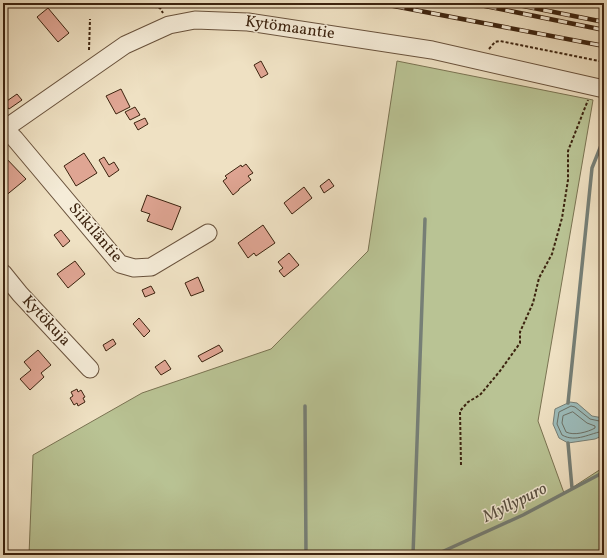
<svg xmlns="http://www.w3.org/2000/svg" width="607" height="558" font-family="Vollkorn,serif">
<rect width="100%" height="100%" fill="#efe1c3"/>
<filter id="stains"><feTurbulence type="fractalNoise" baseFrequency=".005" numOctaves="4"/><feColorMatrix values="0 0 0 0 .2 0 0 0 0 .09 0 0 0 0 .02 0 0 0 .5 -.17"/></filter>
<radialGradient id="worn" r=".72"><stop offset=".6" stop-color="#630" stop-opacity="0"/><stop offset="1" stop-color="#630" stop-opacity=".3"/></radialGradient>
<!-- green -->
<path fill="#b9c394" stroke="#7a7352" d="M397,61L593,100L538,421L564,493L604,467V555H29L33,455L142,393L271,349L368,251Z"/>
<!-- water -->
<path fill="#9cbcbb" stroke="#767f76" d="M570,402L577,403L592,416L603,418L604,419V435L595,439L568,443L559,438L553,424L555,409Z"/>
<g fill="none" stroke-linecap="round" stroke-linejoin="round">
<!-- shore -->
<path stroke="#6c7065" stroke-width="1" d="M573,412L587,423L595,426V428C588,432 574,436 566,432L562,423L563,416Z
M604,422L590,419L575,407L571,406L559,412L557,424L562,435C576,443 590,433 604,431"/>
<!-- stream -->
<path stroke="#767f76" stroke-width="3.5" d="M568,403L592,168L604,138
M305,406L306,555
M568,443L572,488
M413,555L425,219
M435,555L523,515L604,472"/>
</g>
<!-- building -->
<path fill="#dfa593" stroke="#3c230f" d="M48,8L69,33L58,42L37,17Z
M261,61L268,74L261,78L254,65Z
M121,89L130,107L116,114L106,96Z
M17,94L22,100L9,109L4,103Z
M135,107L140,115L130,120L125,112Z
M145,118L148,124L138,130L134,123Z
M84,153L97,173L76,186L64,166Z
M3,155L26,179L4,197L3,195Z
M104,157L109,165L114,162L119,170L109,177L99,160Z
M246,164L253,173L248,176L251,180L239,189V190L233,195L223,181L227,178L225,176L241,165L242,167Z
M329,179L334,186L324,193L320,186Z
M304,187L312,198L292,214L284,203Z
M147,195L181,207L172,230L147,221L150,214L141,211Z
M263,225L275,243L256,256L254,253L248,258L238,243Z
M61,230L70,241L63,247L54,235Z
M289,253L299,265L284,277L279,271L283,268L278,262Z
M75,261L85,274L68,288L57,274Z
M198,277L204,291L191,296L185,283Z
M151,286L155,293L145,297L142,290Z
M139,318L150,331L144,337L133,324Z
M113,339L116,344L106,351L103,345Z
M219,345L223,351L202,362L198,356Z
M38,350L51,365L41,373L44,377L30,390L20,379L31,370L24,362Z
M165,360L171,369L161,375L155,367Z
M77,389L78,392L81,390L85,397L83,398L85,402L78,406L77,403L74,405L70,398L73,396L71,392Z"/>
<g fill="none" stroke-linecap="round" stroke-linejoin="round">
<!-- minor casing -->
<g stroke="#69523c" stroke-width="19">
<path id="minor" d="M5,129L15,139L120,264L134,268L151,267L208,233
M3,130L125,45L169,25L195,20L248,22L432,50L604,89
M3,273L20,294L90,369"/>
</g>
<!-- path -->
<path stroke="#3c230f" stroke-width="2" stroke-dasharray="3 2" stroke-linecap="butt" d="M139,3L160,8L163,13
M489,49L495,42L500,41L604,62
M89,50L90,19
M461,465L460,411L468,402L480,395L500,371L520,343V332L533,303L539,278L552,254L562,218L568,180V151L588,100"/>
<!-- minor -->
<use href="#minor" stroke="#f5ecd8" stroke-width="17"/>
<!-- rail casing -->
<g stroke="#3c230f" stroke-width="4.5">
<path id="rail" d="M378,3L604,46
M470,3L604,30
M508,3L604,22"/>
</g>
<!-- rail -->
<use href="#rail" stroke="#f5ecd8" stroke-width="3" stroke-dasharray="9" stroke-linecap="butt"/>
</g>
<g text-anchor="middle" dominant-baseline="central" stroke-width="3" stroke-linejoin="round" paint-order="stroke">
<!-- street labels -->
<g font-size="16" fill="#3c230f" stroke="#f5ecd8">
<text transform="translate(290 28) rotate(8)">Kytömaantie</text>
<text transform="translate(95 233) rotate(49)">Siikiläntie</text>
<text transform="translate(46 321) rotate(47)">Kytökuja</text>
</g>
<!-- water labels -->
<g font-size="17" font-style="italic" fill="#595143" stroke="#f5ecd8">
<text transform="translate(515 503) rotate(-26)">Myllypuro</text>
</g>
</g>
<!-- margin -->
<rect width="607" height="558" fill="none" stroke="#efe1c3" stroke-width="16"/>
<rect x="4" y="4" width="599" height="550" fill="none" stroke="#3c230f" stroke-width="2"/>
<rect x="8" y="8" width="591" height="542" fill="none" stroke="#3c230f"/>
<rect width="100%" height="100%" filter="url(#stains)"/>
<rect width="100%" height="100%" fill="url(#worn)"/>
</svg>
